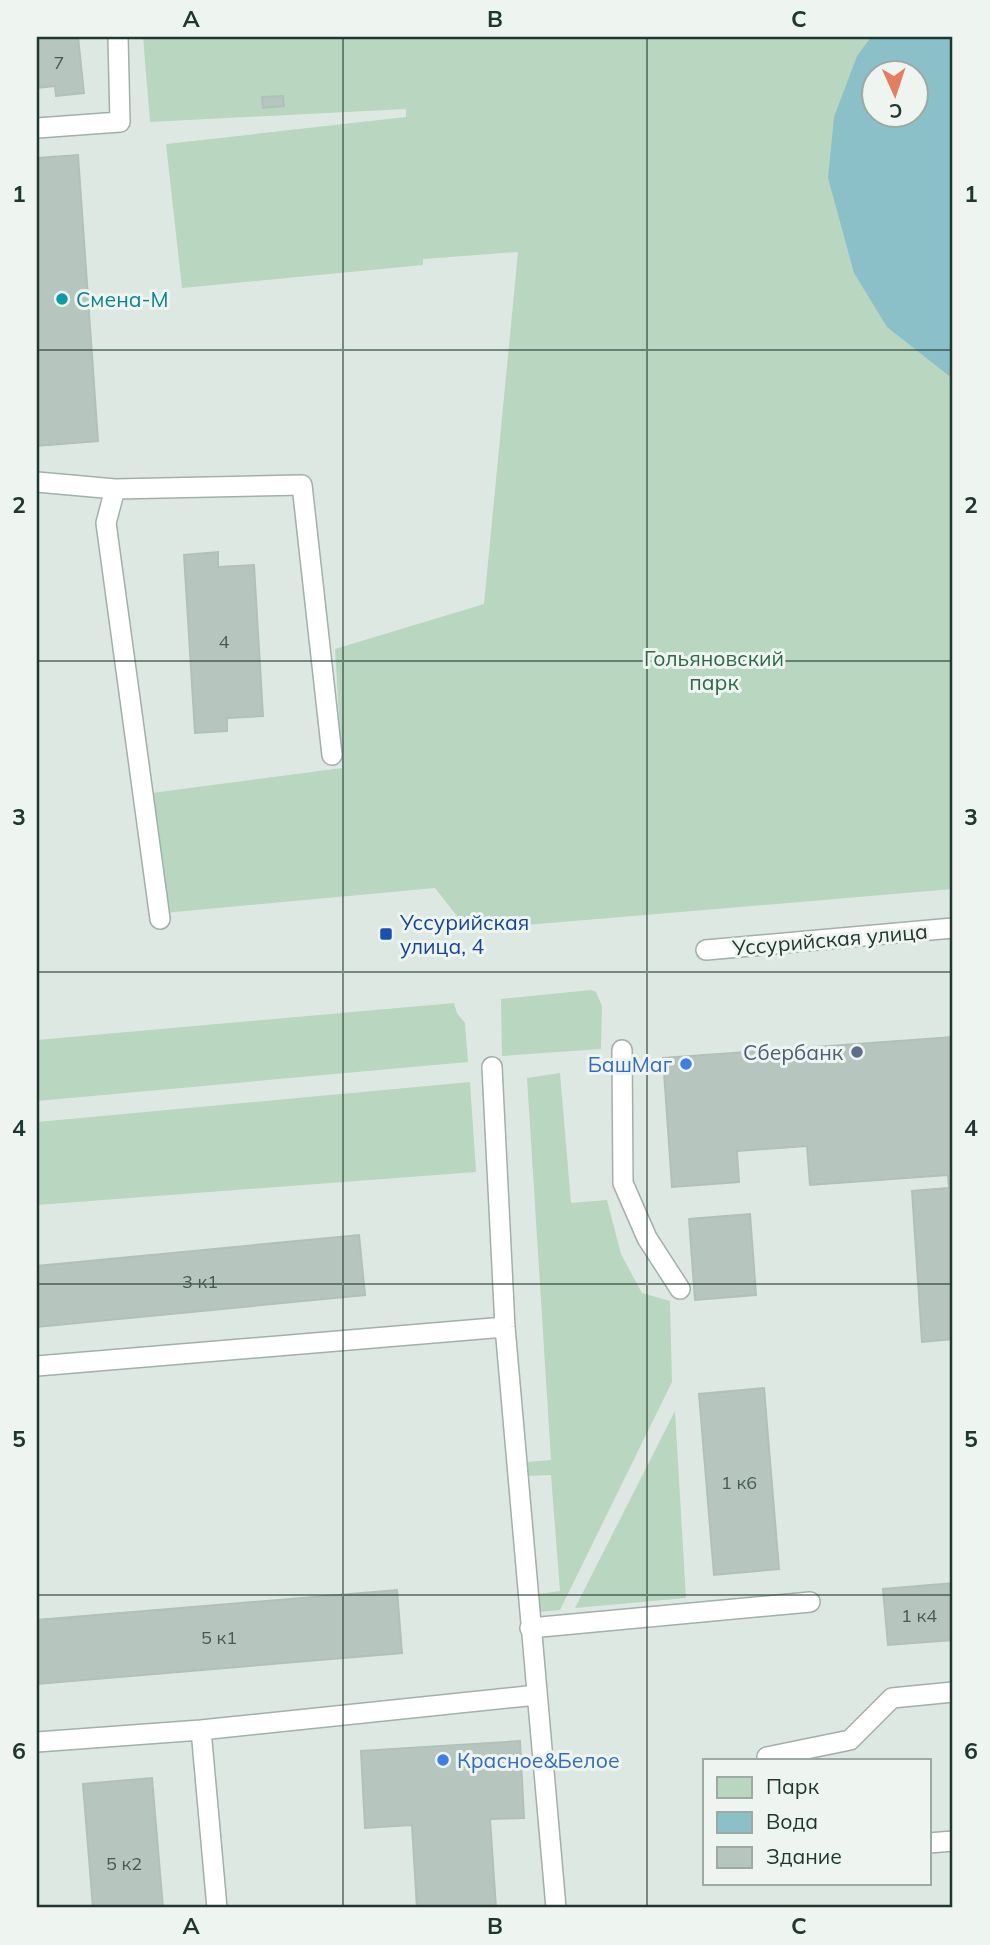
<svg xmlns="http://www.w3.org/2000/svg" width="990" height="1945" font-family="Mulish,sans-serif">
<rect width="100%" height="100%" fill="#dee8e3"/>
<!-- green -->
<path fill="#b9d7c0" fill-rule="evenodd" d="M143,37H953V889L468,930L435,888L164,913L152,793L342,768L335,649L484,604L518,252L423,259V265L182,288L166,144L406,117V109L150,122ZM874,74H916V116H874Z
M591,990L596,992L602,1006L601,1049L502,1056L501,999Z
M454,1003L457,1013L465,1023L468,1062L37,1101V1040Z
M560,1073L571,1203L607,1200L621,1254L642,1293L670,1301L672,1382L560,1610L540,1612L538,1594L560,1591L551,1475L528,1476L527,1462L551,1460L527,1078Z
M470,1082L476,1172L37,1205V1122Z
M675,1411L686,1598L575,1608Z"/>
<!-- water -->
<path fill="#8bc0c8" fill-rule="evenodd" d="M871,37H953V379L887,327L854,273L828,178L834,117L857,56ZM874,74H916V116H874Z"/>
<!-- building -->
<path fill="#b7c5bf" stroke="#b1c1ba" stroke-width="2" d="M37,37H78L84,93L56,96L55,86L37,88Z
M283,96L284,106L263,108L262,97Z
M78,155L98,441L37,446V158Z
M218,552V567L254,565L263,716L227,718V731L195,733L184,555Z
M953,1037V1339L922,1342L912,1191L949,1188L948,1175L810,1185L807,1146L737,1151L739,1182L672,1187L663,1058Z
M750,1214L756,1295L695,1300L689,1219Z
M359,1235L365,1295L37,1327V1266Z
M764,1388L779,1569L714,1575L699,1394Z
M953,1583V1640L888,1645L883,1589Z
M397,1590L402,1653L37,1684V1620Z
M520,1741L524,1818L490,1819L496,1908H417L412,1825L365,1828L361,1751Z
M152,1778L163,1908H93L83,1784Z"/>
<g fill="none" stroke-linecap="round" stroke-linejoin="round">
<!-- lane casing -->
<g stroke="#a2afaa" stroke-width="22">
<path id="lane" d="M37,128L120,122L118,37
M37,482L115,489L302,485L332,755
M115,489L106,523L160,919
M706,950L953,928
M622,1050L623,1183L647,1238L680,1289
M492,1067L505,1327L556,1908
M37,1366L505,1327
M530,1628L810,1602
M201,1730L217,1908
M37,1742L201,1730L537,1695
M767,1761V1757L850,1740L892,1698L953,1692
M929,1843L953,1841"/>
</g>
<!-- lane -->
<use href="#lane" stroke="#fff" stroke-width="19"/>
</g>
<!-- grid -->
<path fill="none" stroke="#213630" stroke-width="2" stroke-opacity="0.55" d="M343,37V1908M647,37V1908M37,350H953M37,661H953M37,972H953M37,1284H953M37,1595H953"/>
<!-- markers -->
<circle fill="#0f9aa8" stroke="#eef5f1" stroke-width="2.5" cx="62" cy="299" r="7"/>
<rect fill="#1a4fb4" stroke="#eef5f1" stroke-width="2.5" x="379" y="927" width="14" height="14" rx="3.5"/>
<circle fill="#5c6f8a" stroke="#eef5f1" stroke-width="2.5" cx="857" cy="1052" r="7"/>
<g fill="#3f7fe0" stroke="#eef5f1" stroke-width="2.5">
<circle cx="686" cy="1064" r="7"/>
<circle cx="443" cy="1760" r="7"/>
</g>
<g text-anchor="middle" dominant-baseline="central" stroke-width="6" stroke-linejoin="round" paint-order="stroke">
<!-- number labels -->
<g font-size="18" fill="#465a54">
<text x="59" y="62">7</text>
<text x="224" y="641">4</text>
<text x="200" y="1281">3 к1</text>
<text x="739" y="1482">1 к6</text>
<text x="919" y="1615">1 к4</text>
<text x="219" y="1637">5 к1</text>
<text x="124" y="1863">5 к2</text>
</g>
<!-- culture labels -->
<g font-size="21" fill="#0d838f" stroke="#eef5f1" text-anchor="start">
<text x="76" y="299">Смена-М</text>
</g>
<!-- park labels -->
<g font-size="21" fill="#306845" stroke="#eef5f1">
<text x="714" y="658">Гольяновcкий<tspan x="714" dy="24">парк</tspan></text>
</g>
<!-- transit labels -->
<g font-size="21" fill="#164399" stroke="#eef5f1" text-anchor="start">
<text x="400" y="922">Уссурийская<tspan x="400" dy="24">улица, 4</tspan></text>
</g>
<!-- street labels -->
<g font-size="21" fill="#213630" stroke="#eef5f1">
<text transform="translate(830 939) rotate(-5)">Уссурийская улица</text>
</g>
<!-- service labels -->
<g font-size="21" fill="#4e5e75" stroke="#eef5f1" text-anchor="end">
<text x="843" y="1052">Сбербанк</text>
</g>
<!-- shop labels -->
<g font-size="21" fill="#366cbe" stroke="#eef5f1" text-anchor="end">
<text x="672" y="1064">БашМаг</text>
<text x="457" y="1760" text-anchor="start">Красное&amp;Белое</text>
</g>
</g>
<!-- border -->
<rect width="990" height="1945" fill="none" stroke="#eef5f1" stroke-width="77"/>
<!-- legend -->
<rect x="703" y="1759" width="228" height="126" fill="#eef5f1" stroke="#9ca9a4" stroke-width="2"/>
<rect x="717" y="1777" width="35" height="21" fill="#b9d7c0" stroke="#9ca9a4" stroke-width="2"/>
<text x="766" y="1794" font-size="21" fill="#213630">Парк</text>
<rect x="717" y="1812" width="35" height="21" fill="#8bc0c8" stroke="#9ca9a4" stroke-width="2"/>
<text x="766" y="1829" font-size="21" fill="#213630">Вода</text>
<rect x="717" y="1847" width="35" height="21" fill="#b7c5bf" stroke="#9ca9a4" stroke-width="2"/>
<text x="766" y="1864" font-size="21" fill="#213630">Здание</text>
<!-- north arrow -->
<g transform="translate(895 94) rotate(177)"><circle r="33" fill="#eef5f1" stroke="#9ca9a4" stroke-width="2"/>
<path d="M0-5L12 26L0 18L-12 26Z" fill="#e37e61"/>
<text y="-10" font-size="19" font-weight="bold" text-anchor="middle" fill="#213630">С</text>
</g>
<rect x="38" y="38" width="913" height="1868" fill="none" stroke="#213630" stroke-width="2.5"/>
<g font-size="23" text-anchor="middle" font-weight="bold" fill="#213630">
<text x="191" y="27">A</text>
<text x="495" y="27">B</text>
<text x="799" y="27">C</text>
<text x="19" y="202">1</text>
<text x="971" y="202">1</text>
<text x="19" y="513">2</text>
<text x="971" y="513">2</text>
<text x="19" y="825">3</text>
<text x="971" y="825">3</text>
<text x="19" y="1136">4</text>
<text x="971" y="1136">4</text>
<text x="19" y="1447">5</text>
<text x="971" y="1447">5</text>
<text x="19" y="1759">6</text>
<text x="971" y="1759">6</text>
<text x="191" y="1934">A</text>
<text x="495" y="1934">B</text>
<text x="799" y="1934">C</text>
</g>
</svg>
